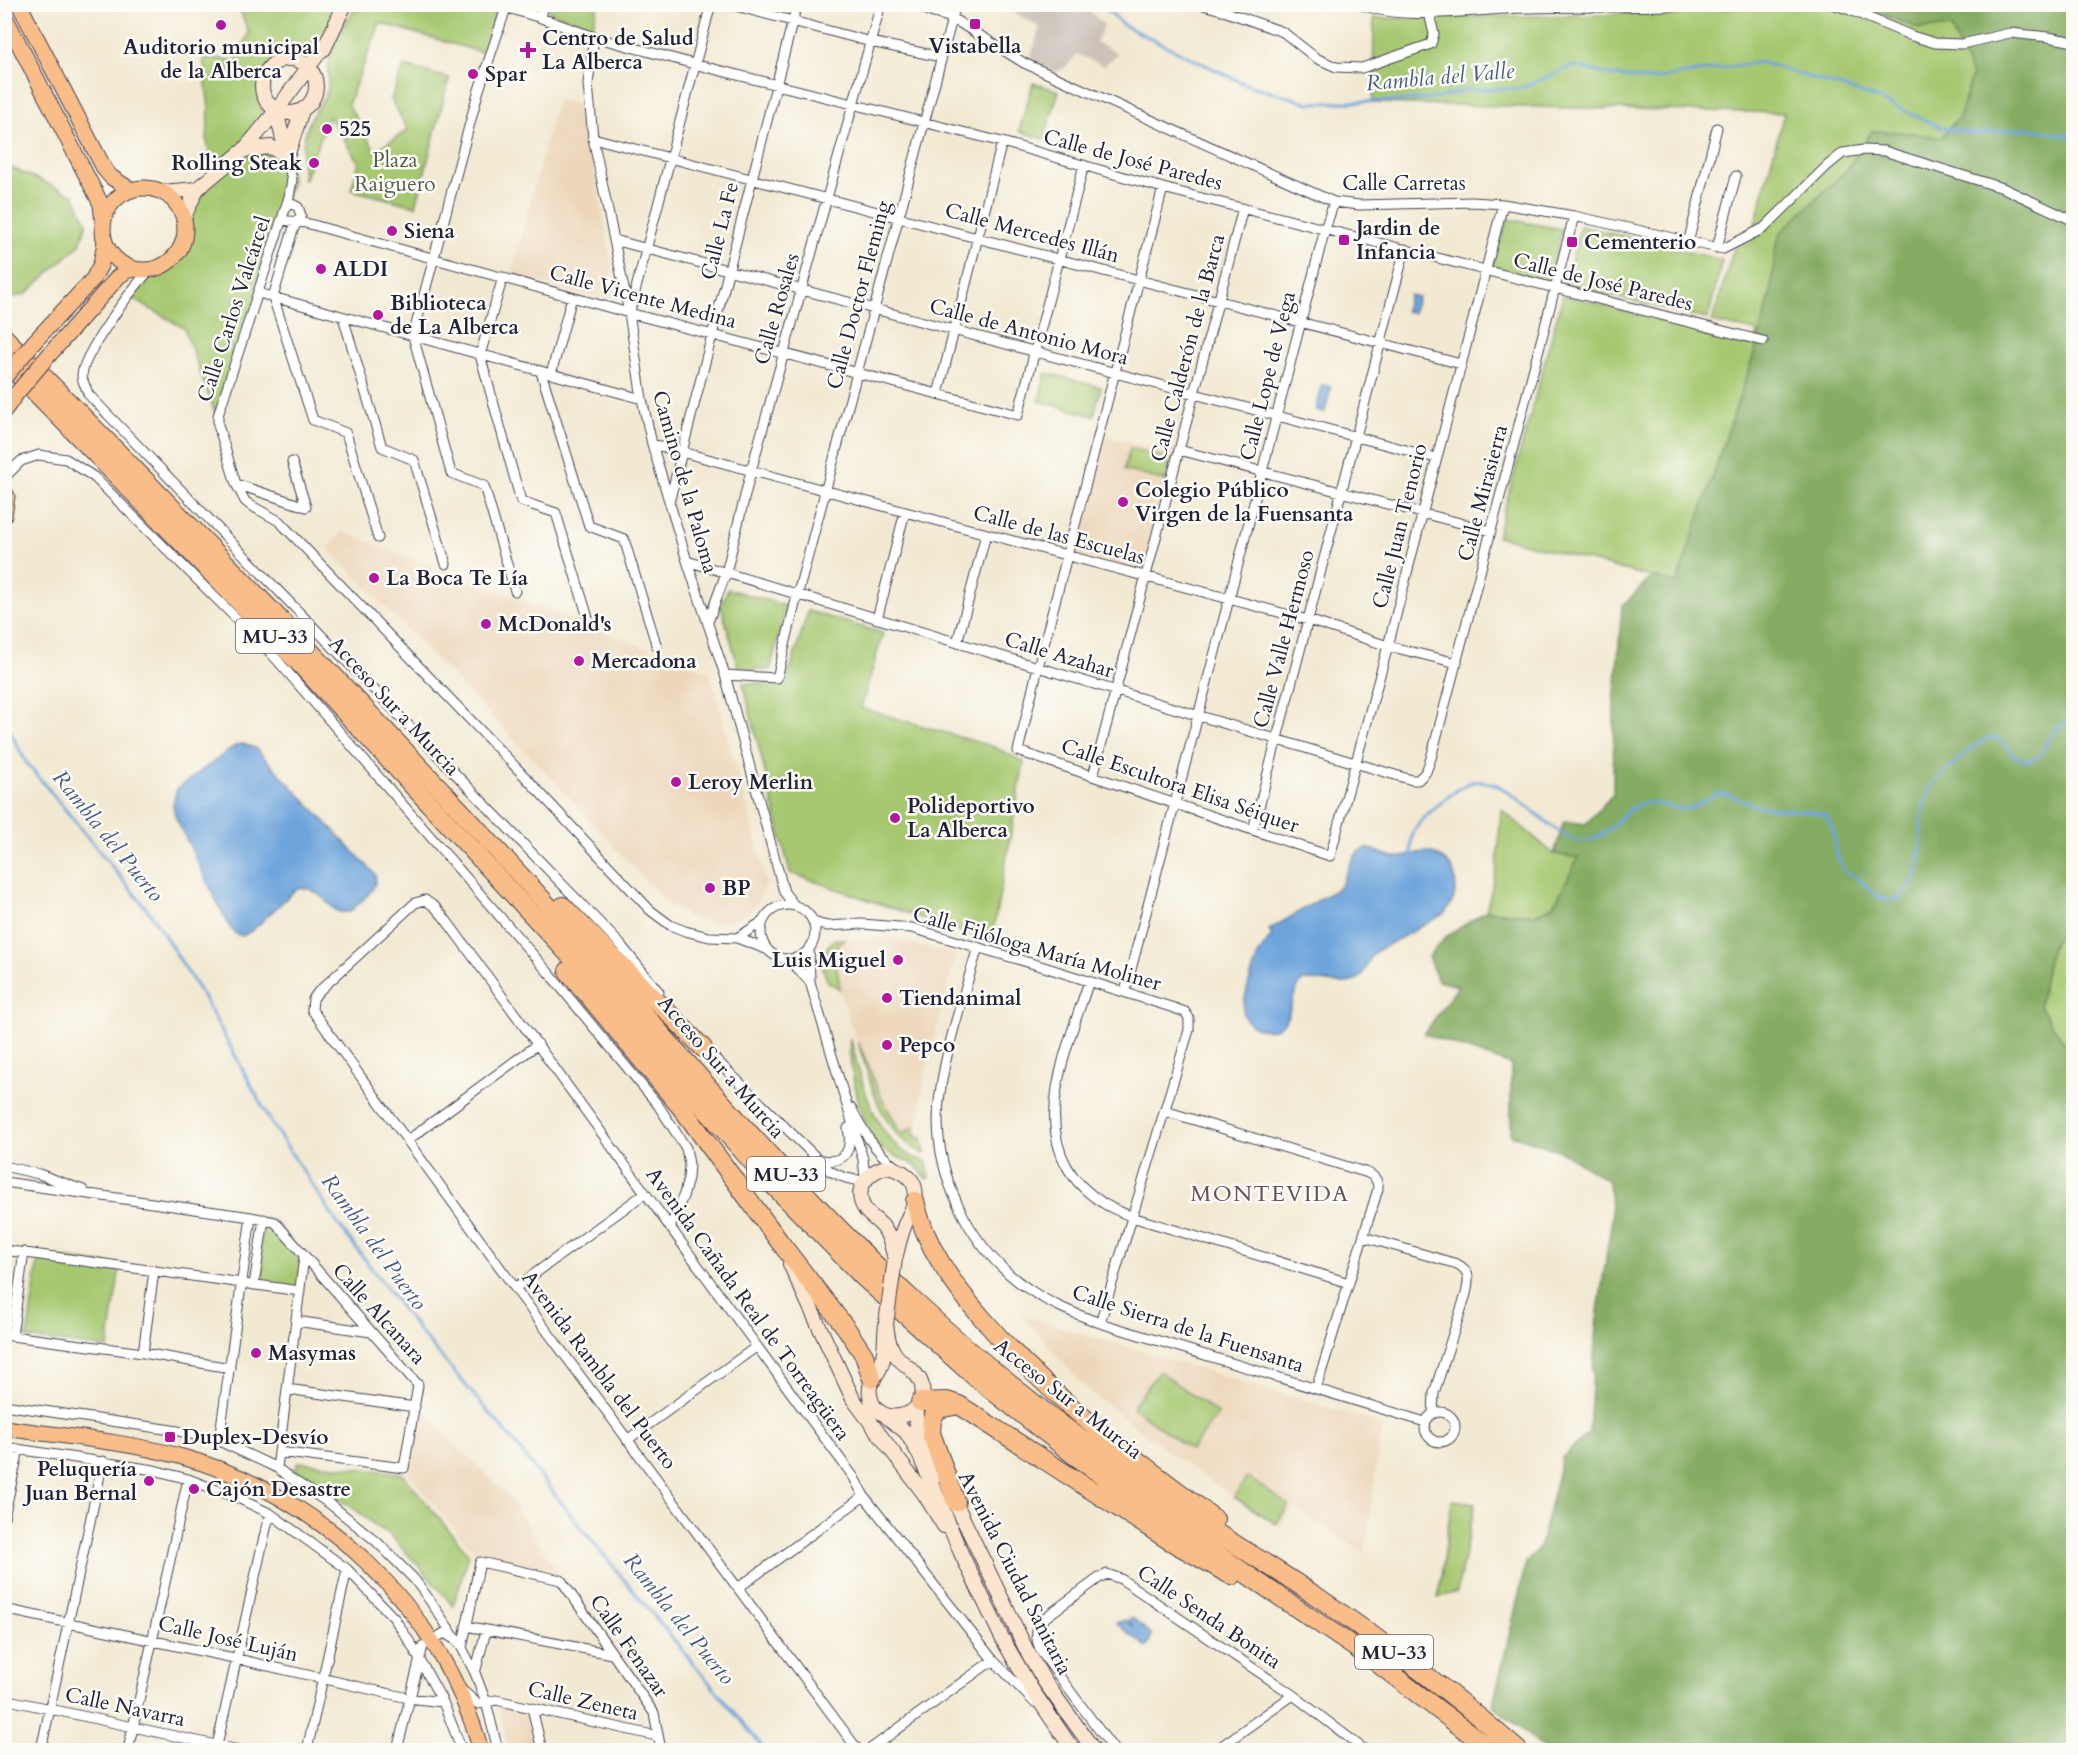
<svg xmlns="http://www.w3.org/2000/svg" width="2078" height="1755" font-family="Cardo,serif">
<rect width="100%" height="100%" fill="#fdfcf7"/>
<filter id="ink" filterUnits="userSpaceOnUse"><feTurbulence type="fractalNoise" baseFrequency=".0167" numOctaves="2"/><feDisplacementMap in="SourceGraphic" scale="12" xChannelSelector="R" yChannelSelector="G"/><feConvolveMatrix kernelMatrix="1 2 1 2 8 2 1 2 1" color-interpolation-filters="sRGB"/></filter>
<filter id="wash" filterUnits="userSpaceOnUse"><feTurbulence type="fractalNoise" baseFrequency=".008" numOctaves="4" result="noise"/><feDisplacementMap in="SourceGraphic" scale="24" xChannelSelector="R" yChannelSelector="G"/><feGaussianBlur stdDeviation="1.35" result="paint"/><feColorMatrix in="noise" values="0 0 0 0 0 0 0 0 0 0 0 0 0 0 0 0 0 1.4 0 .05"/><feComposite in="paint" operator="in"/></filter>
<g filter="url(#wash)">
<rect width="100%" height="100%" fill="#f2e9d2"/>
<!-- built -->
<path fill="#edd7bb" d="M557,100L583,106L619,304L511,274Z
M1101,436L1175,452L1143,571L1071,553Z
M343,532L710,672L763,866L766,885L756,904L746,914L731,921L712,922L693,919L669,905L537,763L328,548Z
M846,939H890L956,954L924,1077L919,1124L902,1135L882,1099L851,1026L840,989L835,953L838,943Z
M1021,1315L1382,1424L1365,1553L1293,1507L1280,1527L1178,1459L1100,1400L1080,1382Z
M419,1402L449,1438L510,1498L557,1572L473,1551L407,1472Z
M499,1706L529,1712L539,1750H508Z"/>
<!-- industrial -->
<path fill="#ccc2b9" d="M1004,5H1084L1104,25L1096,42L1118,53L1104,66L1077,54L1066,67L1055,72L1030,59L1040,27L1021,17Z"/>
<!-- green -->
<path fill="#a6c870" stroke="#647556" stroke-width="1.5" d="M238,5H345L327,42C314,47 302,54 289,59C282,61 277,61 272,65C253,80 269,112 260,131C256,137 249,144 245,149L287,157L292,180L218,421L184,328L128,296L150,270L165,265L176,256L183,243L185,229L184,217L197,189L233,158H221L210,155L207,141L209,110L203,58L236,60L249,33Z
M358,5H469L495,13L485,53L380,23L348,104L375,151L408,130L391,99L404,66L449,78L416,206L351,190L359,163L329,116L304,180C301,156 301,135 314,113C319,105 325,99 328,89C329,80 327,71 329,62C332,41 345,21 358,5Z
M550,5H598L593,26L549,12Z
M1802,5H1857L1918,28H1951L1972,76L1960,116L1941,138L1913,133L1872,131L1846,171L1832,184L1776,245L1770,296L1757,345L1677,584L1497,536L1563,295L1757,345L1756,331L1712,322L1737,238L1754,228L1784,113L1373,103L1374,18L1595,15Z
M1033,83L1059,91L1044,139L1019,131Z
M5,165L74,195L87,223L80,244L26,294L5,299Z
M1507,219L1562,229L1550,282L1491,267Z
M1580,226L1722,260L1708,319L1566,285Z
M1046,373L1101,387L1094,416L1039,401Z
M1130,448L1171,459L1166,481L1124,470Z
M728,589L786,606L770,670L739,669L721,606Z
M808,611L883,633L861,708L994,747L1024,762L991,942L790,873L743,683L786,684Z
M1501,809L1554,854L1579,858L1554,905L1534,915L1486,911L1497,869Z
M2068,918L2074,923L2073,1047L2063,1041L2039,1005L2050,950Z
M835,939H846L838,943L835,953L840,989L828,982C820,965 819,951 835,939Z
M850,1038C862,1079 875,1152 926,1161L930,1178L926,1179C914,1157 898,1161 881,1148C862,1133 847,1061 850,1038Z
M858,1042L882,1099L902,1134L915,1126L916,1138H922L925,1154C880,1135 871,1084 858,1042Z
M264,1219L275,1222L304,1257L300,1291L254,1285Z
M39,1255L120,1266L108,1348L27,1338Z
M1159,1371L1218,1414L1191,1450L1132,1407Z
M298,1462L402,1473L469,1555L453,1606L420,1567L387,1532L379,1528L353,1508L295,1472Z
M1247,1477L1289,1505L1276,1524L1234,1497Z
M1452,1500L1475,1503L1457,1592L1438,1598Z"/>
<!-- forest -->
<path fill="#84ac62" stroke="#53674e" stroke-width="1.5" d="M1857,5H2073L2074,923L2068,918L2050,950L2039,1005L2063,1041L2074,1047L2073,1750H1545L1493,1705L1526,1563L1540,1546L1562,1458L1589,1432L1596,1325L1612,1218L1609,1181L1561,1151L1511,1135V1065L1424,1034L1458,986L1438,981L1428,957L1447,936L1486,911L1534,915L1554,905L1578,858L1554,854L1564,821L1586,824L1613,794L1614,707L1622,606L1652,577L1677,583L1757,345L1770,296L1776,245L1782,231L1846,171L1872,131L1913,133L1941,138L1960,116L1972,76L1951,28H1918Z"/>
<!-- water -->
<path fill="#6da4db" stroke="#48638b" stroke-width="1.5" d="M1409,295L1418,297L1413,313L1405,311Z
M1322,385L1331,387L1325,412L1316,410Z
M243,744L255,748L375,874C379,890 360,901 350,912H339C324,903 315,882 295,890L253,930L243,936L236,934L229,926L175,816L173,804L177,789L236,745Z
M1367,848C1376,850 1387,856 1394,857C1405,859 1416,851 1427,852C1431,852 1436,855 1440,857C1461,869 1459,899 1444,914L1375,952C1368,959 1367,968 1361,976C1348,991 1319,977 1302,981C1291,993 1292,1018 1280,1026C1274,1031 1265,1030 1258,1028C1252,1026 1247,1022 1244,1016C1240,1007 1253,969 1257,958C1260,950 1267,942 1272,935L1269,930L1340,887C1349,872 1348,854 1367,848Z
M1133,1618L1152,1635L1147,1647L1116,1623L1125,1620L1134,1627L1128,1620Z"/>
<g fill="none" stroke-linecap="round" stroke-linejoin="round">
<!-- stream -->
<path stroke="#6da4db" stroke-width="3" d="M1102,4L1123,25L1247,85L1309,103L1394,101L1438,98L1467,90L1521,88L1573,66L1610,75L1649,80L1760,62L1874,97L1942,128L1979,134L2026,128L2074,137
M4,720L26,762L151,914L204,998L272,1124L338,1224L419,1331L510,1437L574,1519L765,1750
M1411,855C1411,845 1410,837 1416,828C1423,816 1458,786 1472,782C1477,781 1489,782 1494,784C1519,794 1562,842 1581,841C1613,839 1616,812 1641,804C1655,800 1668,807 1681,809C1697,812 1708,792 1723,794C1734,795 1749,805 1762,807C1783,811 1804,808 1825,815L1833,829L1835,850L1843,869L1859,879L1878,897L1888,900L1899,899C1906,892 1912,885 1915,877C1928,848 1913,815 1931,787C1938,775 1954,765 1964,755C1976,745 1982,737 1999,738L2014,756L2027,761L2038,757L2054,732L2074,714"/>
</g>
</g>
<g filter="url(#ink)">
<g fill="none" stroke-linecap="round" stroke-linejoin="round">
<!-- street casing -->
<g stroke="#414052" stroke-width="11">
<path id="street" d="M495,4L541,18L594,37L694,64L1002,142L1163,188L1763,341
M728,4L871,42L941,57
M919,4L930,12L952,18L1024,63L1334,202L1359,205L1472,202L1503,204L1574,216L1723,249L1764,228L1827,166L1843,153L1864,150L1884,151L2003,188L2074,221
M1199,4L1218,9L1283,32L1316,58L1336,67L1362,68L1431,44L1434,34L1429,13
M1360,4C1403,22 1477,9 1524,8C1588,6 1652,8 1716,4
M1832,4L1850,10L1912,36L1935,43L1962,44L2010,33L2048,37L2074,42
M506,8L478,93L413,336L451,473L484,486L515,591
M541,18L544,4
M594,37L588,84L593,138L629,313L642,399L652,444L687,561L725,675L784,892L794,905
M593,138L1461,364
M287,157L292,180L289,197L221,406L218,416V425L236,484L306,507L292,462
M1163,188L1038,667L1018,751L1330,856L1388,646L1503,204
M288,202L298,207L301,215L293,230L273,297L313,420L346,433L378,538
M282,220L306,223L629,313L1018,415L1084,165
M614,240L1436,458
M1688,243L1717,128
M1717,248L1736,176
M150,270C134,286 82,355 82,376C82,381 87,389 88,394L620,944L659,992
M503,277L480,355L521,501L556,513L589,621
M258,293L642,399
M630,311L711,4
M343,317L382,447L414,460L446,564
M541,372L589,526L624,539L657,647
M551,374L572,297
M938,394L1002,142
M652,444L1308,620L1388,646L1457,663
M1179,450L1491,531
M4,478L21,461L39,455L66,459L94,477L271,653L548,972L658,1105L686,1148L689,1164L688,1178L684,1194L670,1228
M236,484L245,501L250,505L279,521L530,782L650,910L670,925L685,931L709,937L737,938L766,949
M670,499L797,4
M687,561L1355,763L1412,780H1418L1426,772L1431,758L1574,216
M877,619L905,512
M708,622L726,573L751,471L881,4
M957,643L986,534
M725,675L777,678L795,604L956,4
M1093,776L1243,208
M1253,830L1405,249
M761 932a27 27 0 1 1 54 0a27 27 0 1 1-54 0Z
M813,922L827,926L862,924L912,928L1044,967L1174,1008L1185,1012L1189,1018V1030L1100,1323
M737,938L762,922
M978,947C964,995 947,1043 940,1093C929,1168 968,1249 1030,1290C1052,1305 1076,1314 1100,1323L1425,1422
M809,949L810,982L863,1159L865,1178
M789,960L810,982
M1089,981C1066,1053 1018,1150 1103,1203C1112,1209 1122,1212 1132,1217L1349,1283
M1125,992L1229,599L1325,229L1334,202
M701,1045L830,1171C842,1177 851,1181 864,1180
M851,1108C864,1132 875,1152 897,1168
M1165,1111L1368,1173C1375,1177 1378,1180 1378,1189L1316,1389
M408,1140L538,1044
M817,1159C843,1165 853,1154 848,1128
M4,1166L39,1174L83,1190
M4,1182L251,1217L275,1222L418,1385L404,1468L279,1452
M1364,1237L1457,1264C1471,1271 1469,1280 1466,1294L1434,1393L1433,1413
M4,1250L300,1291
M254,1285L264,1219
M515,1288L644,1194
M296,1321L371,1332
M4,1335L143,1353L230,1368
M12,1336L24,1252
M143,1353L154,1271
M287,1389L415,1407
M4,1405L178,1431L219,1441L277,1468L290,1478L330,1504L376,1541L414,1579L426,1595L462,1648L475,1673L486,1702L498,1750
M1425 1427a15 15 0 1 1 30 0a15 15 0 1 1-30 0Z
M627,1440L756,1347
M219,1441L251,1217
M4,1447L154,1470L188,1479L240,1499L271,1514L347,1569L394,1618L411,1644L443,1702L462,1750
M277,1468L304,1257
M4,1517L19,1449
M738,1588L864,1496
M4,1609L229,1657L408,1698L443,1702
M466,1626L612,1654
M462,1648L480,1562L561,1580L654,1713L661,1750
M475,1673L486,1631
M461,1689L478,1704L496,1700L657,1736
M4,1699L239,1750
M532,1708L542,1750
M41,1750L103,1461
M128,1750L188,1479
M216,1750L267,1524L271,1514
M307,1750L347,1569
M397,1750L423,1646L444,1633L454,1639
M858,1750L515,1288L312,1010L313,999L318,992L415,903L425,900L435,907L443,916C581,1102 714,1291 853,1476L864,1496L993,1660L1034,1702
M869,1750L993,1660
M1114,1750L1042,1653C1036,1641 1035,1634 1039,1622L1099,1578L1107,1574L1121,1579L1293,1695L1365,1750
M1216,1750L1293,1695"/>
</g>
<!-- secondary casing -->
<g stroke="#414052" stroke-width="16">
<path id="secondary" d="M324,49L345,4
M262 86a27 27 0 1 1 54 0a27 27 0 1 1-54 0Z
M276,111L287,155
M244,150L271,147L287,157
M287,157L302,110
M162,192L197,189
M184,217L197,189L244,150L276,111L327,42
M885,1167C903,1169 919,1180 915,1200C913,1209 907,1218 904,1227C900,1237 898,1248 895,1259C892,1248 890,1236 883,1227C878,1221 871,1217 866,1211C852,1191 866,1173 885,1167Z
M790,1264L853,1399L925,1495L944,1526
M886,1324C887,1333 888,1343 893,1351C900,1365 919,1370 922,1386C928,1420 875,1429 870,1395C868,1384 874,1379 879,1370C886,1358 884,1338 886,1324Z
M916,1408C914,1433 928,1454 940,1475
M887,1417L906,1432L919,1454L961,1553L1002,1638L1032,1690L1073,1750
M951,1494L1027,1651L1045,1682L1094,1750"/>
</g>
<!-- primary casing -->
<g stroke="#414052" stroke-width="17">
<path id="primary" d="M19,4L105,170L111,177L131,190
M4,15L101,204L103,223
M103 229a41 41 0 1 1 82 0a41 41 0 1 1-82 0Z
M35,341L93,279L101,264L105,242
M49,355L118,277L126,271L135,269
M4,411L16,394
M4,491L7,496L4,516
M4,1428C62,1436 123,1441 179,1456C323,1495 440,1607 481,1750"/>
</g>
<!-- highway casing -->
<g stroke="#414052" stroke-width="20">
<path id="highway" d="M4,337C191,525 375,716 553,911C672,1043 784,1182 915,1302C997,1378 1086,1446 1178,1508C1225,1539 1273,1567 1319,1598C1388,1645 1456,1696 1518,1750
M4,360L300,664L573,959L769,1181L863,1277L976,1378L1070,1452L1119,1488L1372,1659L1491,1750
M563,906L703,1048
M568,971L684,1111L779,1241L846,1328L864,1355L872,1379
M915,1201C925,1246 953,1285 983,1319C1050,1398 1133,1458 1215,1519
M920,1402L947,1401L959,1405L1170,1541L1232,1576
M954,1406L938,1409L932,1419L931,1433L956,1502"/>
</g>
<!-- street -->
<use href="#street" stroke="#fff" stroke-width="9"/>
<!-- secondary -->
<use href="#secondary" stroke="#fce5cf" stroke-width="14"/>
<!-- primary -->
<use href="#primary" stroke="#f8bd88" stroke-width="15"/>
<!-- highway -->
<use href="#highway" stroke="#f8bd88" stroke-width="18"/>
<!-- secondary-bridge casing -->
<g stroke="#414052" stroke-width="16" stroke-linecap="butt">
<path id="secondary-bridge" d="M886,1324L895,1259"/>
</g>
<!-- primary-bridge casing -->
<g stroke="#414052" stroke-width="17" stroke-linecap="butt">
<path id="primary-bridge" d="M4,378L35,341
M16,394L49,355"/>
</g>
<!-- secondary-bridge -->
<use href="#secondary-bridge" stroke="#fce5cf" stroke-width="14"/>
<!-- primary-bridge -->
<use href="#primary-bridge" stroke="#f8bd88" stroke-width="15"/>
</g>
</g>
<!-- markers -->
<g fill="#b5179e" stroke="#fdfcf7" stroke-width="2">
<rect x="969" y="18" width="12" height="12" rx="3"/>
<circle cx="221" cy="25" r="6"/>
<path d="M525 41h6v6h6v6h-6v6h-6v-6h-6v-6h6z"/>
<circle cx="473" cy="74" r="6"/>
<circle cx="327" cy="129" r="6"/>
<circle cx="314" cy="163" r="6"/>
<circle cx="392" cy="231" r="6"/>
<rect x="1338" y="234" width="12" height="12" rx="3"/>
<rect x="1566" y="236" width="12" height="12" rx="3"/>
<circle cx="321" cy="269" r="6"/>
<circle cx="378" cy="315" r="6"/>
<circle cx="1123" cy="502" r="6"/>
<circle cx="374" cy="578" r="6"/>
<circle cx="486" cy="624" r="6"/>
<circle cx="579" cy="661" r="6"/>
<circle cx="676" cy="782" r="6"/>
<circle cx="895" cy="818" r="6"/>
<circle cx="710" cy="888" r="6"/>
<circle cx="898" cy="960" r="6"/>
<circle cx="887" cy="998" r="6"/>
<circle cx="887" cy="1045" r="6"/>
<circle cx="256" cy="1353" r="6"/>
<rect x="164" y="1431" width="12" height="12" rx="3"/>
<circle cx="149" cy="1481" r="6"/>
<circle cx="194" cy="1489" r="6"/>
</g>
<g text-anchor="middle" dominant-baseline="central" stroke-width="5" stroke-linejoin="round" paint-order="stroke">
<!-- shield labels -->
<g fill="#fdfcf7" stroke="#646373" stroke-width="1.5">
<rect x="236" y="619" width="78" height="34" rx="4.5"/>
<rect x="747" y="1157" width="78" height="34" rx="4.5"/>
<rect x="1355" y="1635" width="78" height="34" rx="4.5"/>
</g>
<g font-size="20" font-weight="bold" fill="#22223b">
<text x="275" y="636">MU-33</text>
<text x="786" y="1174">MU-33</text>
<text x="1394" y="1652">MU-33</text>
</g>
<!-- poi labels -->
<g font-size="21" font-weight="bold" fill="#22223b" stroke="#fdfcf7" text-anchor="start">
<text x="542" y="38">Centro de Salud<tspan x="542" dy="24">La Alberca</tspan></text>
<text x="975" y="46" text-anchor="middle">Vistabella</text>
<text x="221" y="47" text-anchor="middle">Auditorio municipal<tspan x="221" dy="24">de la Alberca</tspan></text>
<text x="485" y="74">Spar</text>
<text x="339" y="129">525</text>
<text x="302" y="163" text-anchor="end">Rolling Steak</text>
<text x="1356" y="228">Jardin de<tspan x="1356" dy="24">Infancia</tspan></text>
<text x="404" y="231">Siena</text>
<text x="1584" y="242">Cementerio</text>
<text x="333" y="269">ALDI</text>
<text x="390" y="303">Biblioteca<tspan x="390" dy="24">de La Alberca</tspan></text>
<text x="1135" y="490">Colegio Público<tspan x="1135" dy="24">Virgen de la Fuensanta</tspan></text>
<text x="386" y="578">La Boca Te Lía</text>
<text x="498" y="624">McDonald's</text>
<text x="591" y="661">Mercadona</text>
<text x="688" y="782">Leroy Merlin</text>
<text x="907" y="806">Polideportivo<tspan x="907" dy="24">La Alberca</tspan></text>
<text x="722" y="888">BP</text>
<text x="886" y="960" text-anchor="end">Luis Miguel</text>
<text x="899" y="998">Tiendanimal</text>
<text x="899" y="1045">Pepco</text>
<text x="268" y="1353">Masymas</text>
<text x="182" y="1437">Duplex-Desvío</text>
<text x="137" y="1469" text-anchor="end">Peluquería<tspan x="137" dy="24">Juan Bernal</tspan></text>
<text x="206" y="1489">Cajón Desastre</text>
</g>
<!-- park labels -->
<g font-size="21" fill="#505c4e" stroke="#fdfcf7">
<text x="395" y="160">Plaza<tspan x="395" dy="24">Raiguero</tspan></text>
</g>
<!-- street labels -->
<g font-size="21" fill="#22223b" stroke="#fdfcf7">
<text transform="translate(1133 160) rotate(15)">Calle de José Paredes</text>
<text x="1404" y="183">Calle Carretas</text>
<text transform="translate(720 231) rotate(-76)">Calle La Fe</text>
<text transform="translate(1032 233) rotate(15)">Calle Mercedes Illán</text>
<text transform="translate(1603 282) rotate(14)">Calle de José Paredes</text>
<text transform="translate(859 295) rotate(-75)">Calle Doctor Fleming</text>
<text transform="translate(643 297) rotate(15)">Calle Vicente Medina</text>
<text transform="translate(234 309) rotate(-72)">Calle Carlos Valcárcel</text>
<text transform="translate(777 309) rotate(-74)">Calle Rosales</text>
<text transform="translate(1029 332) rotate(15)">Calle de Antonio Mora</text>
<text transform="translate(1188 348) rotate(-75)">Calle Calderón de la Barca</text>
<text transform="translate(1268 376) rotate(-76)">Calle Lope de Vega</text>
<text transform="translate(685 482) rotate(74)">Camino de la Paloma</text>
<text transform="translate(1483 493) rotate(-75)">Calle Mirasierra</text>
<text transform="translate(1400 526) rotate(-76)">Calle Juan Tenorio</text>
<text transform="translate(1059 535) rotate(15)">Calle de las Escuelas</text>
<text transform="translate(1284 639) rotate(-75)">Calle Valle Hermoso</text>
<text transform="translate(1059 655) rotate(17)">Calle Azahar</text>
<text transform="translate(394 706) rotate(47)">Acceso Sur a Murcia</text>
<text transform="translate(1180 786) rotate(19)">Calle Escultora Elisa Séiquer</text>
<text transform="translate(1037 949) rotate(16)">Calle Filóloga María Moliner</text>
<text transform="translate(721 1067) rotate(49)">Acceso Sur a Murcia</text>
<text transform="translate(748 1304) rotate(54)">Avenida Cañada Real de Torreagüera</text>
<text transform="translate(379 1314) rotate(48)">Calle Alcanara</text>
<text transform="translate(1188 1329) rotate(18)">Calle Sierra de la Fuensanta</text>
<text transform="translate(599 1370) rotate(53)">Avenida Rambla del Puerto</text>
<text transform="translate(1068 1399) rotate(38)">Acceso Sur a Murcia</text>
<text transform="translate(1015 1573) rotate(63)">Avenida Ciudad Sanitaria</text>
<text transform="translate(1209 1617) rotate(34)">Calle Senda Bonita</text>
<text transform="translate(228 1639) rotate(13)">Calle José Luján</text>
<text transform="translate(629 1646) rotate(55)">Calle Fenazar</text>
<text transform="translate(583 1701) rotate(13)">Calle Zeneta</text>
<text transform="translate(125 1707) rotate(12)">Calle Navarra</text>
</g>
<!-- water labels -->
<g font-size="22" font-style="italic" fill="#445c83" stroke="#fdfcf7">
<text transform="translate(1440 77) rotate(-5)">Rambla del Valle</text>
<text transform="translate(108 836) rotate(51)">Rambla del Puerto</text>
<text transform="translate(374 1242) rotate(54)">Rambla del Puerto</text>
<text transform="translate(679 1619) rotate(51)">Rambla del Puerto</text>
</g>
<!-- neighbourhood labels -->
<g font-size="22" letter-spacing="1.5" fill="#664f59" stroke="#fdfcf7">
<text x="1270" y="1194">MONTEVIDA</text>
</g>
</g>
<!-- margin -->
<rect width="2078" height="1755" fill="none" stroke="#fdfcf7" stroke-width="24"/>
</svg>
